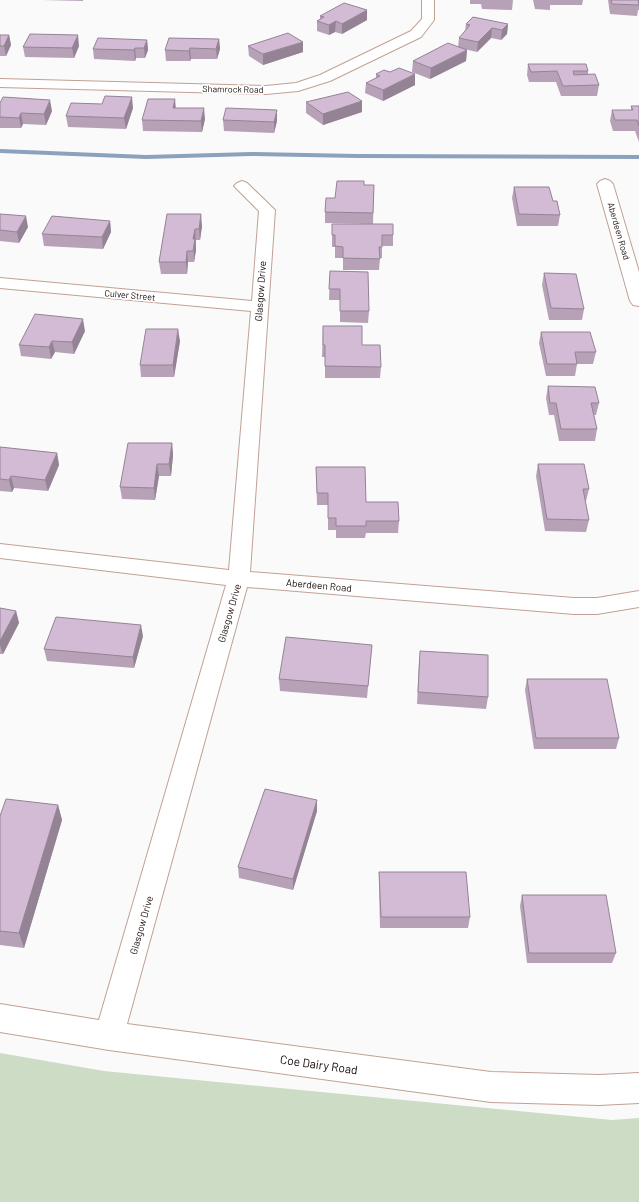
<svg xmlns="http://www.w3.org/2000/svg" width="639" height="1202" font-family="Barlow,sans-serif">
<rect width="100%" height="100%" fill="#fafafa"/>
<!-- green -->
<path fill="#cddcc4" d="M0,1053L104,1071L612,1120L639,1118V1202H0Z"/>
<g fill="none" stroke-linecap="round" stroke-linejoin="round">
<!-- stream -->
<path fill="#8ca1bb" fill-rule="evenodd" d="M0,149L146,155L251,152L357,154L639,155V159L357,158L251,156L146,159L0,153Z"/>
<!-- minor casing -->
<g stroke="#c1a193" stroke-width="2">
<path id="minor" d="M422,0H434V20L421,37L330,81L298,91L266,94L0,87V79L266,86L296,83L320,75L411,31L422,19Z
M605,179L610,181L613,184L639,272V306L633,305L630,301L597,184L600,181Z
M242,181L247,183L275,210L250,572L574,598H597L639,591V607L597,614H574L247,587L127,1024L491,1072L599,1075L639,1073V1103L599,1105L491,1102L109,1050L0,1032V1004L99,1020L226,585L0,558V544L229,570L251,311L0,288V278L252,301L259,211L234,186L237,183Z"/>
</g>
<!-- minor -->
<use href="#minor" fill="#fff" fill-rule="evenodd"/>
</g>
<!-- wall -->
<path fill="#b6a1b7" d="M42,0H83V1Z
M470,0H513L512,10L482,9L481,4H470Z
M533,0H583L582,5H550V10L535,9Z
M608,0H639V10H638L637,16L610,14Z
M320,16L367,20L342,34L335,32L329,35L317,31V21L320,19Z
M466,24H508L507,34L501,40L491,38L477,52L464,49L467,50L466,61L430,79L412,72L413,61L458,47L459,38L465,31Z
M0,35H9L11,45L6,56H0Z
M219,39L220,49L217,59H191L190,61H166L165,50Z
M147,40L148,50L145,58H136L135,61L94,59L93,49Z
M79,46L74,58L25,57L23,47Z
M248,46L303,52L263,65L249,56Z
M528,64L588,71V74L599,85L597,96H561L556,82H529L527,75Z
M376,74L415,85L383,101L365,93L366,83L376,78Z
M306,102L362,112L323,125L306,113Z
M0,103L52,111L46,125L23,124L21,128H0Z
M631,106H639V142L635,131H613L610,121L612,110H631Z
M133,108L126,129L68,127L66,116Z
M176,108L205,119L202,132L143,131L142,120Z
M223,120L277,121L274,133L224,131Z
M374,185L373,224L325,223V212L335,198Z
M514,187L553,201L560,215L558,226H517L512,198Z
M0,214L28,227L19,243L0,241Z
M167,214L202,226L200,240H196V250L194,262H188L187,274H161L159,262Z
M110,221L111,232L103,249L44,246L42,234Z
M332,224L393,235V246H382V258H380L379,270H343V258H335V247H332Z
M330,271L369,311L368,323L340,322V300H329Z
M544,273L584,309L582,320H549L542,285Z
M323,326L362,345L381,367L380,378H325V357H322Z
M85,331L74,354L55,352L51,359L21,356L19,345Z
M541,332L596,352L593,364H577L575,376H546L539,343Z
M180,341L174,377H141L140,365Z
M548,386L599,403L596,415H594L597,429L595,441H559L554,415H549L546,398Z
M172,443L173,455L171,476H159L155,500L122,499L120,487Z
M0,447L57,453L59,465L48,491L14,488L12,492L0,491Z
M538,464L589,489L586,501H585L589,520L586,532L545,531L536,476Z
M316,467L366,502L399,521L398,533H366L365,538H336V530H328V505H317Z
M0,608L16,611L19,623L3,654H0Z
M143,636L134,668L47,661L44,649Z
M372,645L367,698L280,691L279,679Z
M419,662L488,697L486,709L417,704Z
M527,679L619,738L616,749H534L525,690Z
M58,805L62,820L24,948L0,945V816Z
M317,811L293,890L239,878L238,867Z
M379,872L470,917L468,928H380L379,883Z
M522,895L616,953L612,963H527L520,906Z"/>
<!-- shaded-wall -->
<path fill="#948395" d="M367,10V20L342,34V24Z
M336,21L335,32L329,35V25Z
M508,24L507,34L501,40L502,30Z
M492,28L491,38L477,52L478,42Z
M9,35L11,45L6,56L4,46Z
M78,35L79,46L74,58L72,48Z
M219,39L220,49L217,59L216,49Z
M147,40L148,50L145,58L144,48Z
M303,42V52L263,65V54Z
M135,48L136,58L135,61L134,50Z
M190,48L191,59L190,61L189,51Z
M467,50L466,61L430,79L431,68Z
M415,74V85L383,101V90Z
M132,97L133,108L126,129L124,118Z
M175,99L176,110L173,108Z
M50,100L52,111L46,125L44,114Z
M362,101V112L323,125V114Z
M204,108L205,119L202,132L201,121Z
M277,110V121L274,133V122Z
M21,113L23,124L21,128L19,118Z
M201,214L202,226L200,240L199,229Z
M26,216L28,227L19,243L17,232Z
M110,221L111,232L103,249L102,237Z
M195,229L196,250L194,262L193,239Z
M187,251L188,262L187,274L186,262Z
M83,319L85,331L74,354L72,342Z
M178,329L180,341L174,377L173,365Z
M52,341L55,352L51,359L49,347Z
M172,443L173,455L171,476L169,464Z
M57,453L59,465L48,491L45,480Z
M157,464L159,476L155,500L154,488Z
M11,476L14,488L12,492L9,480Z
M16,611L19,623L3,654L0,645V641Z
M141,625L143,636L134,668L133,657Z
M317,800V811L293,890V879Z
M58,805L62,820L24,948L19,933Z"/>
<!-- building -->
<path fill="#d4bbd5" stroke="#948395" d="M611,0H638L639,5L612,4Z
M344,3L367,10L342,24L336,21L329,25L317,21L324,17L320,16Z
M473,17L508,24L502,30L492,28L478,42L459,38L470,25L466,24Z
M288,33L303,42L263,54L248,46Z
M30,34L78,35L72,48L23,47Z
M0,35H9L4,46H0Z
M98,38L147,40L144,48H135L134,50L93,49Z
M169,38L219,39L216,49L190,48L189,51L165,50Z
M448,43L467,50L431,68L413,61Z
M528,64H586L588,71H573L574,75L595,74L599,85L563,86L557,71L531,72Z
M399,68L415,74L383,90L366,83L380,76L376,74L384,70L390,72Z
M348,92L362,101L323,114L306,102Z
M105,96L132,97L124,118L66,116L71,103L102,104Z
M3,97L50,100L44,114L21,113L19,118L0,117V103Z
M148,99H175L173,108H204L201,121L142,120Z
M631,106H639V126L637,120H615L612,110H633Z
M226,108L277,110L274,122L223,120Z
M337,181H364V185H374L373,213L325,212L326,198H335Z
M514,187H549L553,201H557L560,215L519,214Z
M0,214L26,216L17,232L0,230Z
M167,214H201L199,229H195L193,239H195L193,251H187L186,262H159Z
M52,216L110,221L102,237L42,234Z
M332,224H393V235H382V247H379L380,259L343,258V247L335,246V235H332Z
M330,271L368,272L369,311H340V289H329Z
M544,273L576,274L584,309L551,308Z
M35,314L83,319L72,342L52,341L49,347L19,345Z
M323,326H362V345H380L381,367L325,366V345H323Z
M146,329H178L173,365H140Z
M541,332H590L596,352H575L577,364H547Z
M548,386L595,387L599,403H591L597,429H561L556,403H550Z
M128,443H172L169,464H157L154,488L120,487Z
M0,447L57,453L45,480L11,476L9,480L0,479Z
M538,464H584L589,489H583L589,520L547,519Z
M316,467H365L366,502H398L399,521H366V526H336V518H328V493H317Z
M0,608L16,611L0,641Z
M56,617L141,625L133,657L44,649Z
M286,637L372,645L368,686L279,679Z
M420,651L488,655V697L418,692Z
M527,679H607L619,738H536Z
M265,789L317,800L293,879L238,867Z
M6,799L58,805L19,933L0,931V816Z
M379,872H466L470,917H381Z
M522,895H606L616,953H529Z"/>
<g text-anchor="middle" dominant-baseline="central" stroke-width="3.5" stroke-linejoin="round" paint-order="stroke">
<!-- far-street labels -->
<g font-size="9" fill="#150a06" stroke="#fff">
<text transform="translate(233 89) rotate(1)">Shamrock Road</text>
<text transform="translate(619 231) rotate(74)">Aberdeen Road</text>
<text transform="translate(130 295) rotate(5)">Culver Street</text>
</g>
<!-- street labels -->
<g font-size="10" fill="#150a06" stroke="#fff">
<text transform="translate(260 291) rotate(-86)">Glasgow Drive</text>
<text transform="translate(319 585) rotate(5)">Aberdeen Road</text>
<text transform="translate(229 613) rotate(-74)">Glasgow Drive</text>
<text transform="translate(141 925) rotate(-74)">Glasgow Drive</text>
</g>
<!-- near-street labels -->
<g font-size="12" fill="#150a06" stroke="#fff">
<text transform="translate(319 1064) rotate(8)">Coe Dairy Road</text>
</g>
</g>
</svg>
